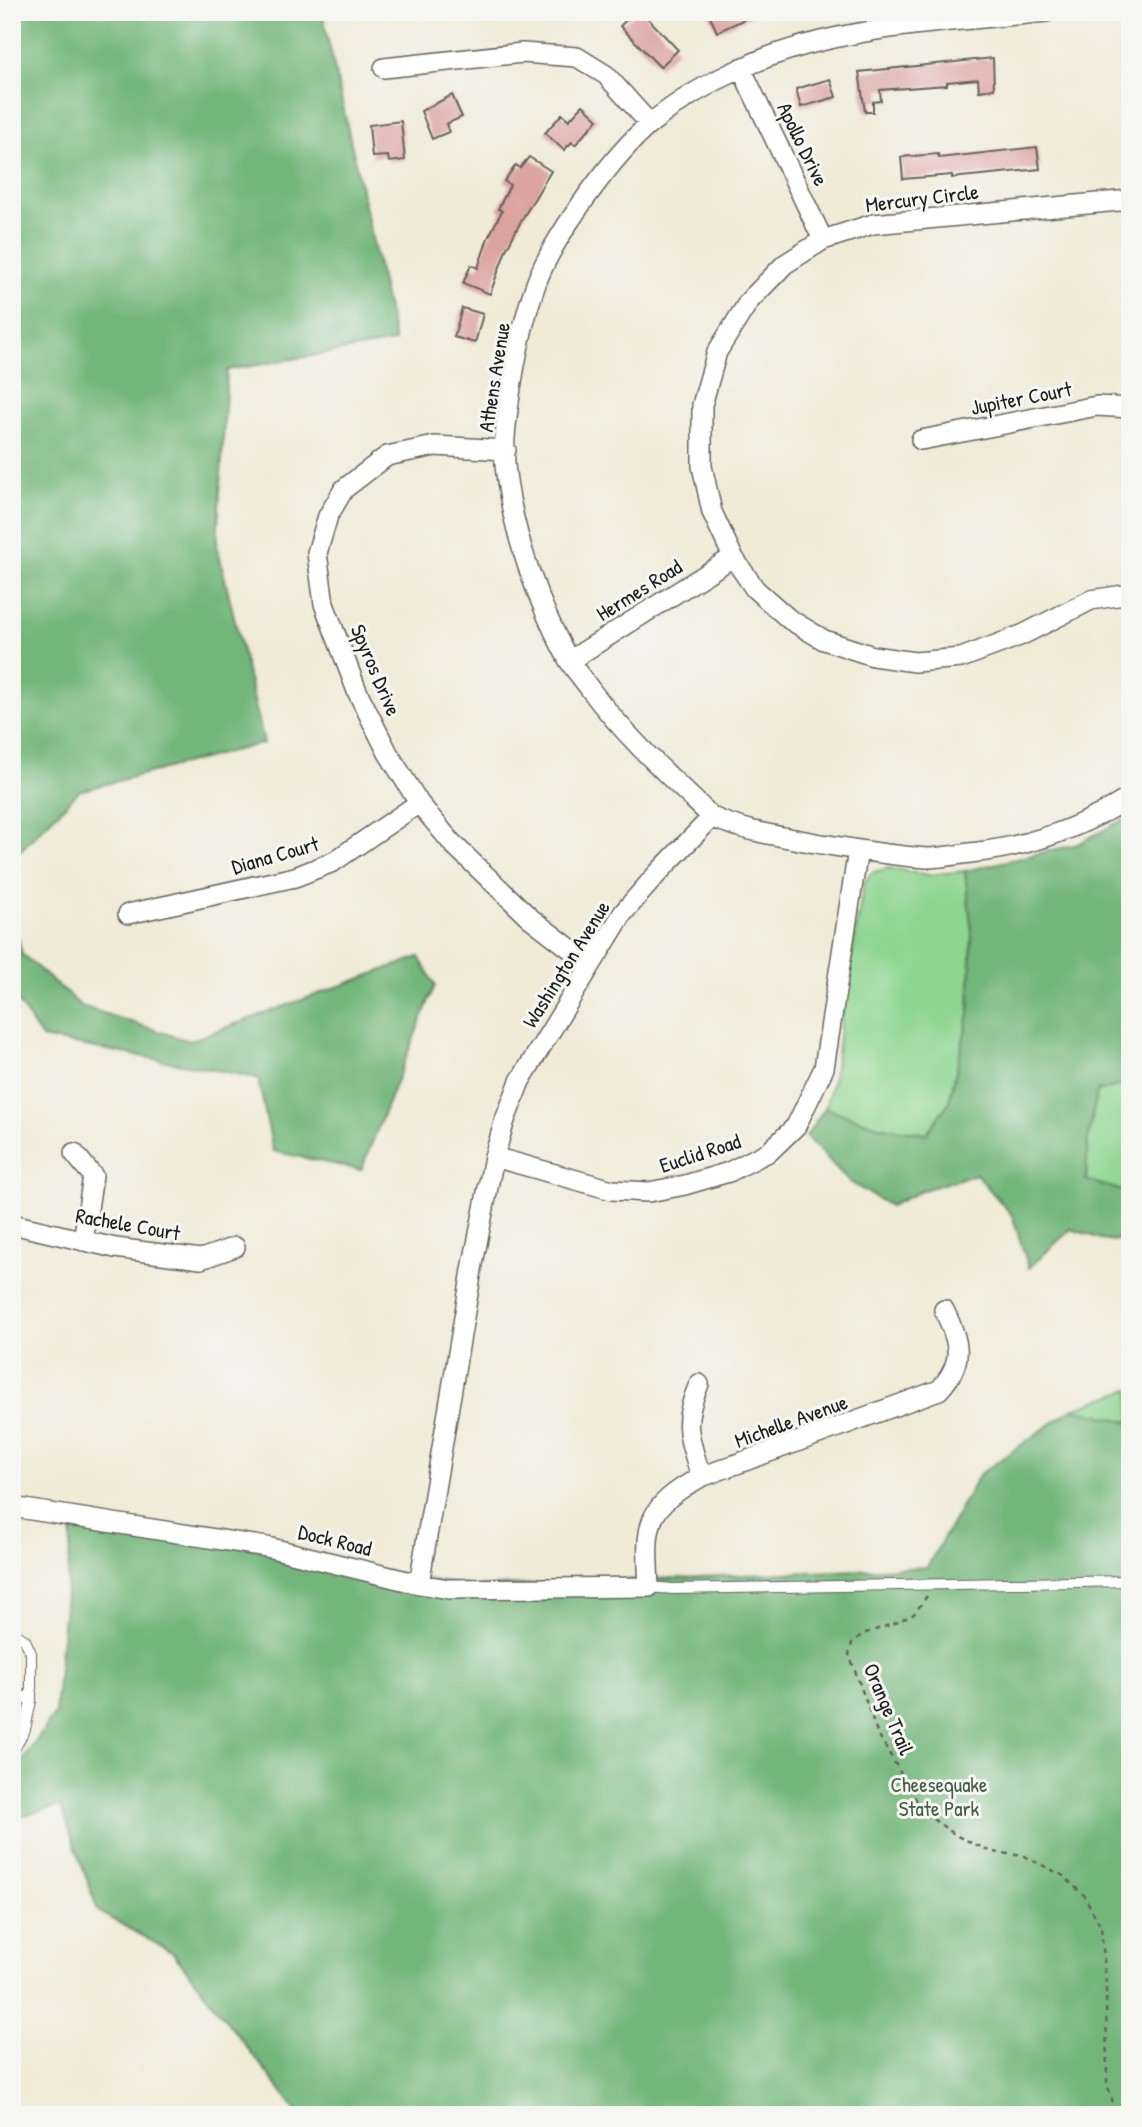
<svg xmlns="http://www.w3.org/2000/svg" width="1142" height="2127" font-family="'Patrick Hand',sans-serif">
<rect width="100%" height="100%" fill="#f6f6f2"/>
<filter id="ink" filterUnits="userSpaceOnUse"><feTurbulence type="fractalNoise" baseFrequency=".0143" numOctaves="2"/><feDisplacementMap in="SourceGraphic" scale="14" xChannelSelector="R" yChannelSelector="G"/><feConvolveMatrix kernelMatrix="1 2 1 2 8 2 1 2 1" color-interpolation-filters="sRGB"/></filter>
<filter id="wash" filterUnits="userSpaceOnUse"><feTurbulence type="fractalNoise" baseFrequency=".00686" numOctaves="4" result="noise"/><feDisplacementMap in="SourceGraphic" scale="28" xChannelSelector="R" yChannelSelector="G"/><feGaussianBlur stdDeviation="1.57" result="paint"/><feColorMatrix in="noise" values="0 0 0 0 0 0 0 0 0 0 0 0 0 0 0 0 0 1.4 0 .05"/><feComposite in="paint" operator="in"/></filter>
<g filter="url(#wash)">
<rect width="100%" height="100%" fill="#efebd7"/>
<!-- green -->
<path fill="#8dd590" stroke="#547856" stroke-width="2" d="M888,868L928,875L965,871L972,932L969,1014L949,1102L926,1134L878,1126L825,1108L834,1076L844,1000L864,883L871,873Z
M1130,1083V1193L1086,1181L1088,1139L1097,1091Z
M1130,1389V1422L1072,1409Z"/>
<!-- forest -->
<path fill="#72b67a" stroke="#47694b" stroke-width="2" d="M12,12H322L395,342L227,370L217,545L264,743L79,791L12,859Z
M1130,816V1083L1097,1091L1088,1139L1086,1180L1130,1193V1239L1107,1241L1071,1229L1029,1268L1012,1215L976,1174L923,1190L890,1206L850,1182L806,1137L825,1108L878,1126L926,1134L949,1102L969,1014L972,932L965,871L1078,844Z
M12,915L22,954L81,1006L189,1041L419,957L435,985L361,1170L273,1151L258,1078L42,1038L12,993Z
M1072,1409L1130,1422V2115H300L173,1953L98,1911L61,1806L12,1818V1776L55,1713L73,1517L473,1587L927,1567L980,1474Z"/>
<g id="blocks">
<!-- building -->
<path fill="#dca3a0" d="M635,12H642L678,50L660,67L620,26Z
M708,12H760L717,32Z
M993,58L994,89L979,91L978,79L947,82V85L880,90L881,101L873,102V112H865L859,72Z
M830,79L836,97L801,107L796,89Z
M452,95L462,117L446,124L449,132L432,139L421,111Z
M583,105L598,119L575,145L572,142L564,150L545,133L562,114L569,120Z
M401,121L405,160L389,162L388,156L372,157L369,125Z
M1037,147L1040,169L952,178V175L903,179L901,157L938,154L939,158Z
M529,157L551,171L521,221L506,250L490,294L463,283L471,265L478,268L488,238L502,211L498,209L510,185L504,181L516,165L520,168Z
M462,308L483,314L475,343L454,337Z"/>
</g>
</g>
<g filter="url(#ink)">
<use href="#blocks" fill-opacity="0" stroke="#66645d" stroke-width="2"/>
<g fill="none" stroke-linecap="round" stroke-linejoin="round">
<!-- lane casing -->
<g stroke="#66645d" stroke-width="12">
<path id="lane" d="M649,1587L673,1589L1130,1581
M12,1632L25,1640L31,1653V1701L12,1690
M12,1753L25,1729L31,1701"/>
</g>
<!-- street casing -->
<g stroke="#66645d" stroke-width="22">
<path id="street" d="M384,68L522,53L577,57L606,75L650,124
M741,68L823,240
M1130,200L873,224L823,240L785,264L749,301L717,352L702,405V466L712,512L733,557L755,589L789,619L824,640L873,656L915,662L961,658L1022,635L1091,600L1130,594
M921,440L1097,406L1130,408
M506,450L435,446L387,456L344,489L328,516L317,553L324,604L357,691L388,753L419,803L452,843L529,917L590,964
M569,661L733,557
M712,817C670,777 625,736 590,689C583,679 574,669 568,659C538,603 514,537 506,474C502,446 507,416 511,388C517,351 525,311 539,276C558,231 614,154 651,123C677,102 709,83 740,69C831,25 946,23 1046,12
M128,914L295,877L333,862L419,803
M74,1153L93,1176L83,1241
M494,1157L612,1190L649,1192L685,1185L729,1172L770,1151L796,1126L824,1068L858,850
M12,1224L115,1248L201,1259L235,1247
M699,1384C681,1426 689,1435 701,1477
M12,1507L267,1547L419,1584L449,1589L649,1587C646,1526 643,1508 701,1477L939,1390C965,1362 960,1343 944,1310
M419,1584L473,1264L494,1157L505,1120L520,1081L623,913L657,874L712,817C745,832 780,836 816,843C852,849 890,856 927,858C941,858 956,855 970,853C1028,847 1080,829 1130,797"/>
</g>
<!-- path -->
<path stroke="#66645d" stroke-width="2.5" stroke-dasharray="5 5" stroke-linecap="butt" d="M927,1596L914,1614L898,1622L863,1634L852,1643L849,1654L859,1682L877,1732L923,1812L957,1836L992,1852L1024,1856L1062,1875L1084,1895L1101,1927L1106,1983L1107,2084L1117,2115"/>
<!-- lane -->
<use href="#lane" stroke="#fff" stroke-width="10"/>
<!-- street -->
<use href="#street" stroke="#fff" stroke-width="19"/>
</g>
</g>
<g text-anchor="middle" dominant-baseline="central" stroke-width="6" stroke-linejoin="round" paint-order="stroke">
<!-- street labels -->
<g font-size="21" fill="#1c1c1c" stroke="#f6f6f2">
<text transform="translate(803 144) rotate(64)">Apollo Drive</text>
<text transform="translate(922 198) rotate(-7)">Mercury Circle</text>
<text transform="translate(494 377) rotate(-81)">Athens Avenue</text>
<text transform="translate(1021 398) rotate(-11)">Jupiter Court</text>
<text transform="translate(639 590) rotate(-32)">Hermes Road</text>
<text transform="translate(376 670) rotate(67)">Spyros Drive</text>
<text transform="translate(275 855) rotate(-16)">Diana Court</text>
<text transform="translate(566 964) rotate(-58)">Washington Avenue</text>
<text transform="translate(700 1153) rotate(-18)">Euclid Road</text>
<text transform="translate(128 1224) rotate(10)">Rachele Court</text>
<text transform="translate(791 1421) rotate(-20)">Michelle Avenue</text>
<text transform="translate(335 1540) rotate(14)">Dock Road</text>
<text transform="translate(889 1709) rotate(67)">Orange Trail</text>
</g>
<!-- park labels -->
<g font-size="21" fill="#445d45" stroke="#f6f6f2">
<text x="939" y="1784">Cheesequake<tspan x="939" dy="24">State Park</tspan></text>
</g>
</g>
<!-- margin -->
<rect width="1142" height="2127" fill="none" stroke="#f6f6f2" stroke-width="42"/>
</svg>
